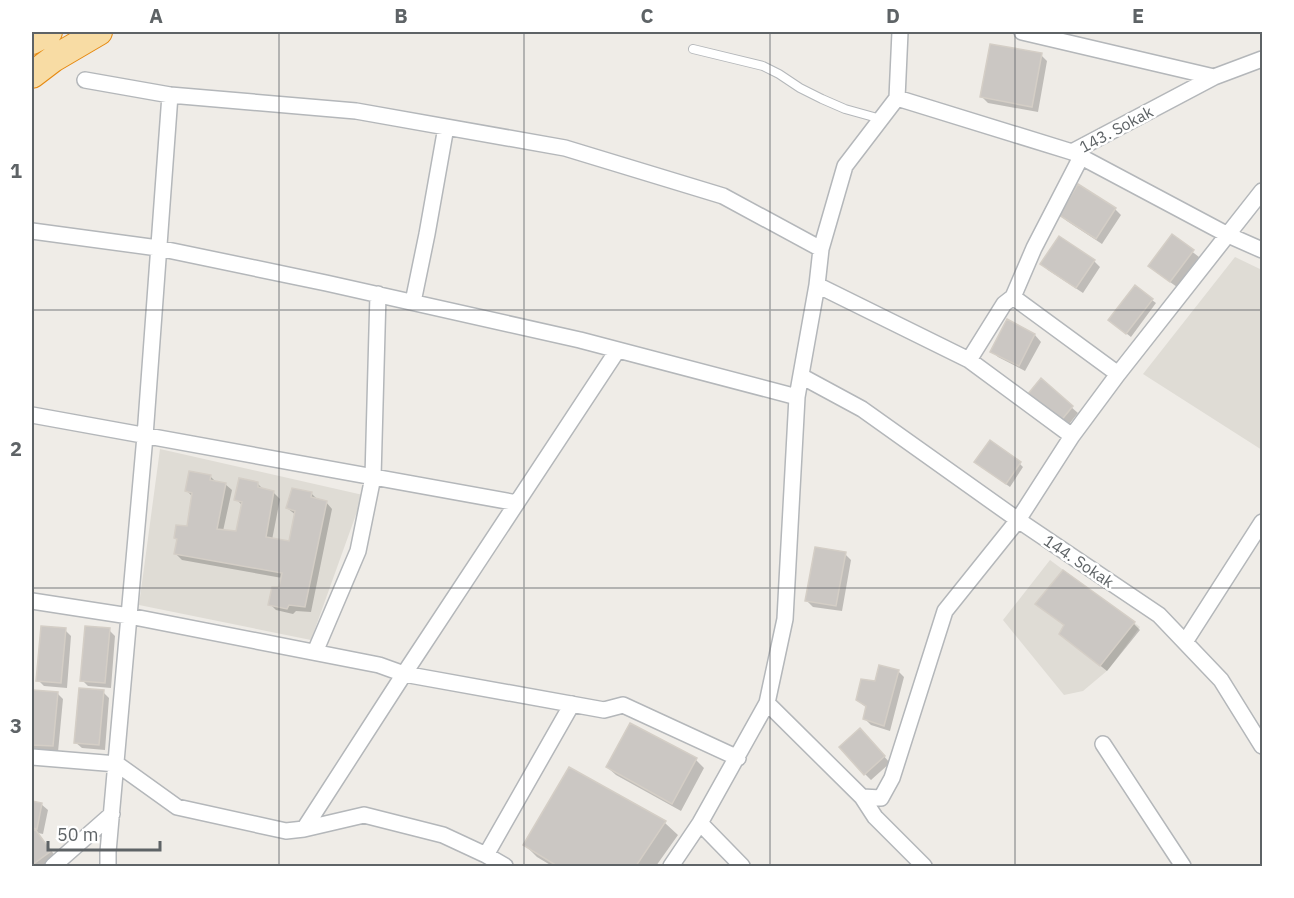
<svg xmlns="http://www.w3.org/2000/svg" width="1294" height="898" font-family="'IBM Plex Sans',sans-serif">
<rect width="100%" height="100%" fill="#efece7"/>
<!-- education -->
<path fill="#dfdcd5" d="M1235,257L1262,270V450L1143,374Z
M160,449L363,495L311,640L139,605Z
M1050,560L1140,627L1108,670L1083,691L1064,695L1003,620Z"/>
<!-- shadow -->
<path fill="#0003" d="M1041,55L1047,61L1038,112L988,103L982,97Z
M1115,209L1121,215L1102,244L1067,221L1060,215Z
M1172,236L1199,257L1177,287L1156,272Z
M1059,238L1094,261L1100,267L1083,293L1048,270L1042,264Z
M1152,300L1156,303L1131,337L1114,324Z
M1008,321L1035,335L1041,342L1025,371L998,357L992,351Z
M1041,381L1078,413L1062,433Z
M1020,464L1023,467L1010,487L980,466Z
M210,476L216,482L225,484L232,490L223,531L237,533L242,505L236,499L257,483L264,490L274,493L280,499L272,540L290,542L296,515L287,508L311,493L317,499L326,502L332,509L311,612L296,611L293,614L276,610L270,604L280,589L282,578L182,560L176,554L178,540L175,538L188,528L193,497L187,491Z
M845,554L851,560L842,611L813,607L807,601Z
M1037,604L1134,624L1140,630L1107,671L1067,639L1065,626Z
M65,630L71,636L67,688L44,686L38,680Z
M109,630L115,636L111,688L88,686L82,680Z
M898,671L904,677L890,731L871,725L864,718L867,708L857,700L876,682Z
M34,691L57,693L63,699L58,752L36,750L32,746V719Z
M103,692L109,698L105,750L82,748L75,742Z
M866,736L890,763L871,780L865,774Z
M696,760L704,768L681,811L616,775L607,767Z
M570,769L665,823L678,835L656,866H552L537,857L525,845Z
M32,802L41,804L48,810L43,834L38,833L56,857L43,866H32V834L33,832H32Z"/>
<!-- building -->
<path fill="#cbc7c3" stroke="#d4cec6" stroke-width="1.5" d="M990,44L1042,53L1032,107L980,97Z
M1078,184L1116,208L1096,239L1059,215Z
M1172,234L1194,250L1170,282L1148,266Z
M1059,236L1095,260L1076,288L1040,264Z
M1135,285L1153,299L1126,334L1108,320Z
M1007,319L1035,334L1019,366L990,352Z
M1041,378L1073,406L1055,428L1023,400Z
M990,440L1021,462L1006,484L974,462Z
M189,471L211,475L210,480L226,483L217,529L236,531L242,502L234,500L239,478L258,482V487L274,491L266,537L289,541L295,511L286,508L292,488L312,492L311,497L327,501L305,607L289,605L287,609L268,605L272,587H279L282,573L174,554L177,539L174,538L176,525L187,526L192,493L185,491Z
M815,547L846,552L836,606L805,601Z
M1063,570L1135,622L1100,666L1059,634L1064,625L1035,604Z
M41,626L66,628L61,683L36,681Z
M85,626L110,628L105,683L80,681Z
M879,665L899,670L884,726L863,719L866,706L856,700L861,679L875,681Z
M79,688L104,690L99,745L74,743Z
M33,690L58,692L53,746L32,745Z
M630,723L697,758L672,804L606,767Z
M860,728L885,756L864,775L839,747Z
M569,767L666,821L636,866H557L523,845Z
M32,801L42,803L37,829L32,828Z
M35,829L51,851L32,865V832Z"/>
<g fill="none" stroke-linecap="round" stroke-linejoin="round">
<!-- service casing -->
<g stroke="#b4b7ba" stroke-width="10">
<path id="service" d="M693,49L763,66L779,74L800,88L822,99L845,109L881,119"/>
</g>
<!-- minor casing -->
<g stroke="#b4b7ba" stroke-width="18">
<path id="minor" d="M1022,32L1214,77
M85,80L170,95L356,111L565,148L723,196L821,249
M897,98L1072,152L1228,235L1262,250
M1072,152L1214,77L1262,59
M32,231L158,248L326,283L580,340L797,397
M817,285L969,360L1072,436
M1013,297L1118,374
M413,302L427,234L446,127
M969,360L1004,304L1013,297L1034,248L1081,157
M801,376L862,409L1018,520L1159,615L1221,680L1262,746
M32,415L517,503
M32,601L129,616L379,665L404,674L604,710L623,705L738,758
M1185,642L1262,522
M315,652L358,551L373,477L378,294
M767,703L862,797L881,798L892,778L945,611L1018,520L1072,436L1118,374L1262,191
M1103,744L1183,866
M32,757L117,764L177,807L286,831L304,829L364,815L443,835L486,855L505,866
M862,797L875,817L924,866
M700,823L742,866
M304,829L404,674L617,351
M486,855L572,704
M53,866L112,814
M108,866V852L145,436L170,95
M671,866L700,823L767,703L785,619L797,397L817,285L821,249L845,166L897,98L900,32"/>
</g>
<!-- trunk casing -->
<g stroke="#e68910" stroke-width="28">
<path id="trunk" d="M32,41L49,32
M32,75L53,59L99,32"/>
</g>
<!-- service -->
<use href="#service" stroke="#fff" stroke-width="8"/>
<!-- minor -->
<use href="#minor" stroke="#fff" stroke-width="15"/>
<!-- trunk -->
<use href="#trunk" stroke="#f8dca4" stroke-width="26"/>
</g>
<!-- grid -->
<path fill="none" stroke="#5e6366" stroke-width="1.5" stroke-opacity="0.55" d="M279,32V866M524,32V866M770,32V866M1015,32V866M32,310H1262M32,588H1262"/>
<g text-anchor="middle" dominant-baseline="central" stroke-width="5" stroke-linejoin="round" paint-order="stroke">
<!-- street labels -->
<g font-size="16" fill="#5e6366" stroke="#fff">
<text transform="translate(1116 129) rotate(-28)">143. Sokak</text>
<text transform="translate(1079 561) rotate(34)">144. Sokak</text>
</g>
</g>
<!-- border -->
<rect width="1294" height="898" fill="none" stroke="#ffffff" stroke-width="66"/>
<!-- scale -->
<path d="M48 841v9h112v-9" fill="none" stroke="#5e6366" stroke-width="3"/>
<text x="57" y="841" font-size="18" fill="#5e6366" stroke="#ffffff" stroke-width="4.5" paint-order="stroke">50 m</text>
<rect x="33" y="33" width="1228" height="832" fill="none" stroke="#5e6366" stroke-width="2"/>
<g font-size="20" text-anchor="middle" font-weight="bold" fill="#5e6366">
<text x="156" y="23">A</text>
<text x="401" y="23">B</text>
<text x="647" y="23">C</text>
<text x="893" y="23">D</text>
<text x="1138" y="23">E</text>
<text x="16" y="178">1</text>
<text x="16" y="456">2</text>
<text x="16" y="733">3</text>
</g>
</svg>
